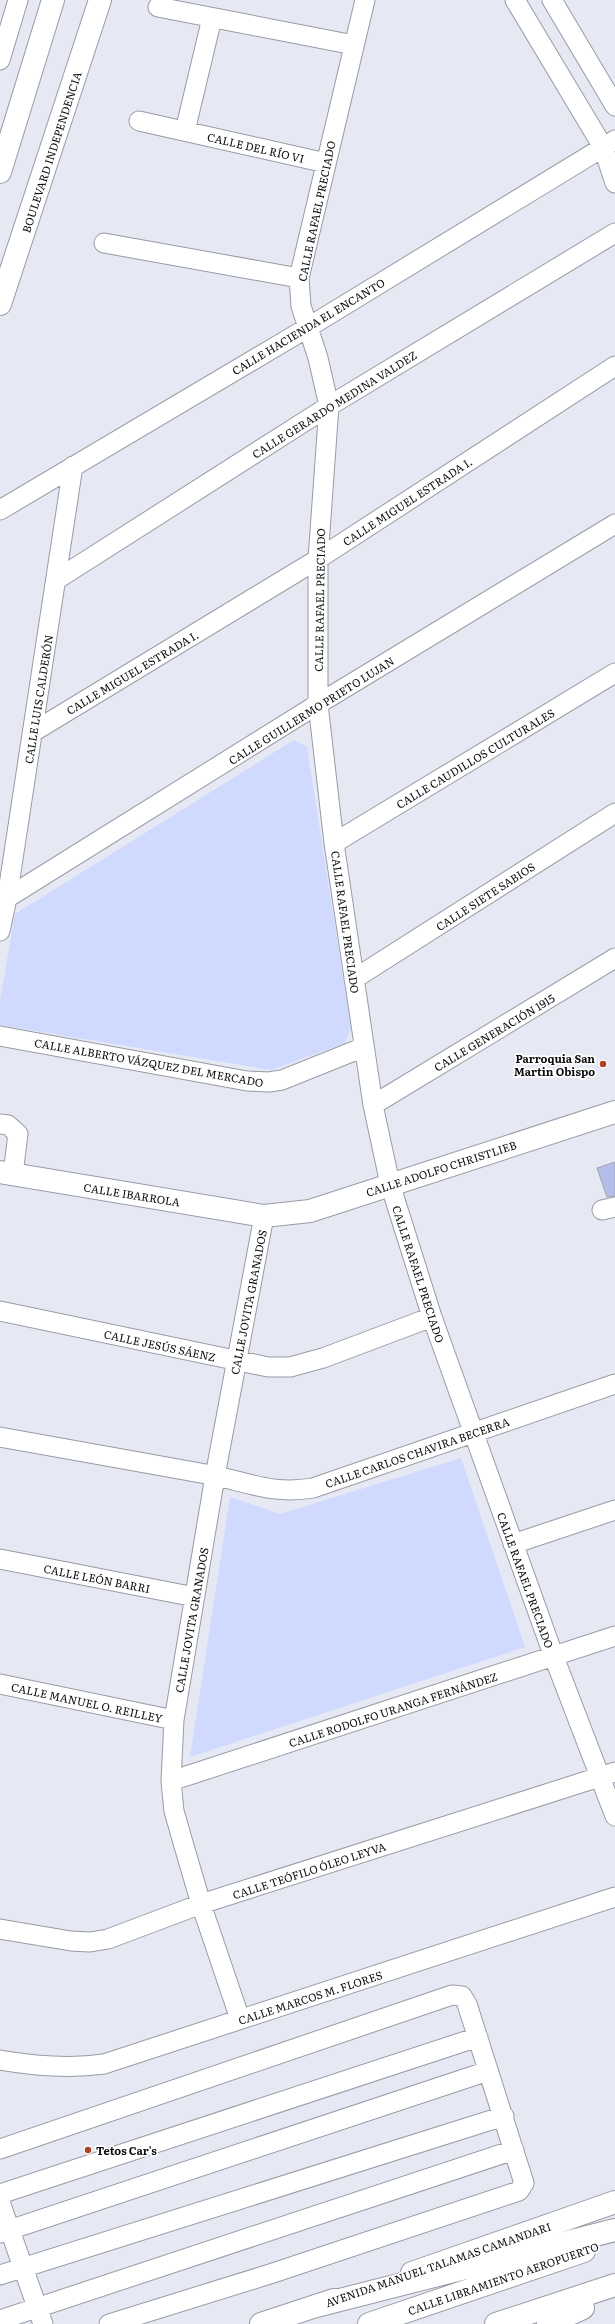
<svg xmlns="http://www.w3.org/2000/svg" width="615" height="2324" font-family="Literata,serif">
<rect width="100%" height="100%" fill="#e6e9f4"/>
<!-- green -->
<path fill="#d0d9fe" d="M294,740L307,747L351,1029L345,1043L271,1070L0,1025V1001L15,914Z
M461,1458L525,1647L190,1757L230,1497L280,1514Z"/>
<!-- building -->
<path fill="#b3beeb" stroke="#a1a4ae" d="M615,1162V1196L607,1197L597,1168Z"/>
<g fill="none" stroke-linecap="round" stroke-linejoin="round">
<!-- minor casing -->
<g stroke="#989ba5" stroke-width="21">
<path id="minor" d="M365,0L299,278L301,306L318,358L329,406L318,559V704L334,843L373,1105L390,1184L432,1317L554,1657L615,1816
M515,0L603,147L615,183
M552,0L615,106
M158,7L354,45
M0,60L18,0
M139,121L326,163
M185,131L212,18
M104,243L299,278
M0,510L307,328L615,140
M56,580L329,406L615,233
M33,732L318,559L615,366
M334,843L615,673
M7,898L318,704L615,524
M0,931L7,898L73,466
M354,979L615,813
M0,1036L247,1081L269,1082L282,1080L364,1047
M373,1105L615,958
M0,1124L8,1125L18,1134L13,1174
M602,1210L615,1207
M0,1311L268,1367H290L323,1358L432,1317
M0,1437C69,1449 137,1462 206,1474C246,1481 270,1495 313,1488L615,1384
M513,1544L615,1510
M0,1559L195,1597
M0,1684L174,1720
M171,1781L615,1636
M0,1929L71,1941L90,1942L108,1939L201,1904L615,1772
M240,2019L201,1904L182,1839L174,1811L171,1781L174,1720L215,1476L264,1216
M0,2060C35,2066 69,2069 104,2064L615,1897
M0,2149L452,1995L462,1996L467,2004L524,2183L519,2191L270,2274L109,2324
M0,2194L478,2037
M0,2202L43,2324
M0,2233L488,2071
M0,2275L504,2116
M0,2320L514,2150"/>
</g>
<!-- major casing -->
<g stroke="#989ba5" stroke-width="24">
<path id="major" d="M0,172L53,0
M0,304L100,0
M0,1172L264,1216L310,1211L615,1112
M412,2273L615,2202
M261,2324L334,2300"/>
</g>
<!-- highway casing -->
<g stroke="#989ba5" stroke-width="24">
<path id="highway" d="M316,2306L615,2230
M369,2324L584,2251
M496,2324L615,2285
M548,2324L583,2308"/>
</g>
<!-- minor -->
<use href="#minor" stroke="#fff" stroke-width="19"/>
<!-- major -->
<use href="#major" stroke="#fff" stroke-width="22"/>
<!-- highway -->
<use href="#highway" stroke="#fff" stroke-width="22"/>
</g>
<!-- markers -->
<g fill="#ab4422" stroke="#fff" stroke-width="1.5">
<circle cx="603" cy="1064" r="4"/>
<circle cx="88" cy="2150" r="4"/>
</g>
<g text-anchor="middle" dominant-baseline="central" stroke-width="3.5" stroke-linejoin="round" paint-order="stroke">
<!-- street labels -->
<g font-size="11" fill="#0c0d10" stroke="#fff">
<text transform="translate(256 147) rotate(13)">CALLE DEL RÍO VI</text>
<text transform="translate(51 152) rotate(-72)">BOULEVARD INDEPENDENCIA</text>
<text transform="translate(316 211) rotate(-78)">CALLE RAFAEL PRECIADO</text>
<text transform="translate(308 326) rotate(-31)">CALLE HACIENDA EL ENCANTO</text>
<text transform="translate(334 404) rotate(-32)">CALLE GERARDO MEDINA VALDEZ</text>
<text transform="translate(407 501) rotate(-33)">CALLE MIGUEL ESTRADA I.</text>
<text transform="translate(319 600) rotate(-89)">CALLE RAFAEL PRECIADO</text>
<text transform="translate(132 672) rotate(-31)">CALLE MIGUEL ESTRADA I.</text>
<text transform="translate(38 699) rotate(-81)">CALLE LUIS CALDERÓN</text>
<text transform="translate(311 710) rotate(-32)">CALLE GUILLERMO PRIETO LUJAN</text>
<text transform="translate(475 758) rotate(-31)">CALLE CAUDILLOS CULTURALES</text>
<text transform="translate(485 896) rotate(-33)">CALLE SIETE SABIOS</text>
<text transform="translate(346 922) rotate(82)">CALLE RAFAEL PRECIADO</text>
<text transform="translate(494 1032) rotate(-31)">CALLE GENERACIÓN 1915</text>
<text transform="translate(149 1062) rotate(10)">CALLE ALBERTO VÁZQUEZ DEL MERCADO</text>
<text transform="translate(441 1168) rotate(-18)">CALLE ADOLFO CHRISTLIEB</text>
<text transform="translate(132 1194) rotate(9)">CALLE IBARROLA</text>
<text transform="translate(419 1274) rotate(72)">CALLE RAFAEL PRECIADO</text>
<text transform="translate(248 1302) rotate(-79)">CALLE JOVITA GRANADOS</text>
<text transform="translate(160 1345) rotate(12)">CALLE JESÚS SÁENZ</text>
<text transform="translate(417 1452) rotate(-19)">CALLE CARLOS CHAVIRA BECERRA</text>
<text transform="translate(97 1578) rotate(11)">CALLE LEÓN BARRI</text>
<text transform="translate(526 1580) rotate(70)">CALLE RAFAEL PRECIADO</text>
<text transform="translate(191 1620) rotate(-80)">CALLE JOVITA GRANADOS</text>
<text transform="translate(87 1702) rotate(12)">CALLE MANUEL O. REILLEY</text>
<text transform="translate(393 1709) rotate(-18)">CALLE RODOLFO URANGA FERNÁNDEZ</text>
<text transform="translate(309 1870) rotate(-18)">CALLE TEÓFILO ÓLEO LEYVA</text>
<text transform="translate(310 1997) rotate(-18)">CALLE MARCOS M. FLORES</text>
<text transform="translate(438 2264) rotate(-19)">AVENIDA MANUEL TALAMAS CAMANDARI</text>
<text transform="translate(503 2278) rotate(-19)">CALLE LIBRAMIENTO AEROPUERTO</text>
</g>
<!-- poi labels -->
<g font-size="11" font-weight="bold" fill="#0c0d10" stroke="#fff" text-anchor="end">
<text x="595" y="1058">Parroquia San<tspan x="595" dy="13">Martin Obispo</tspan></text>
<text x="96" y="2150" text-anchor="start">Tetos Car's</text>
</g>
</g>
</svg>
